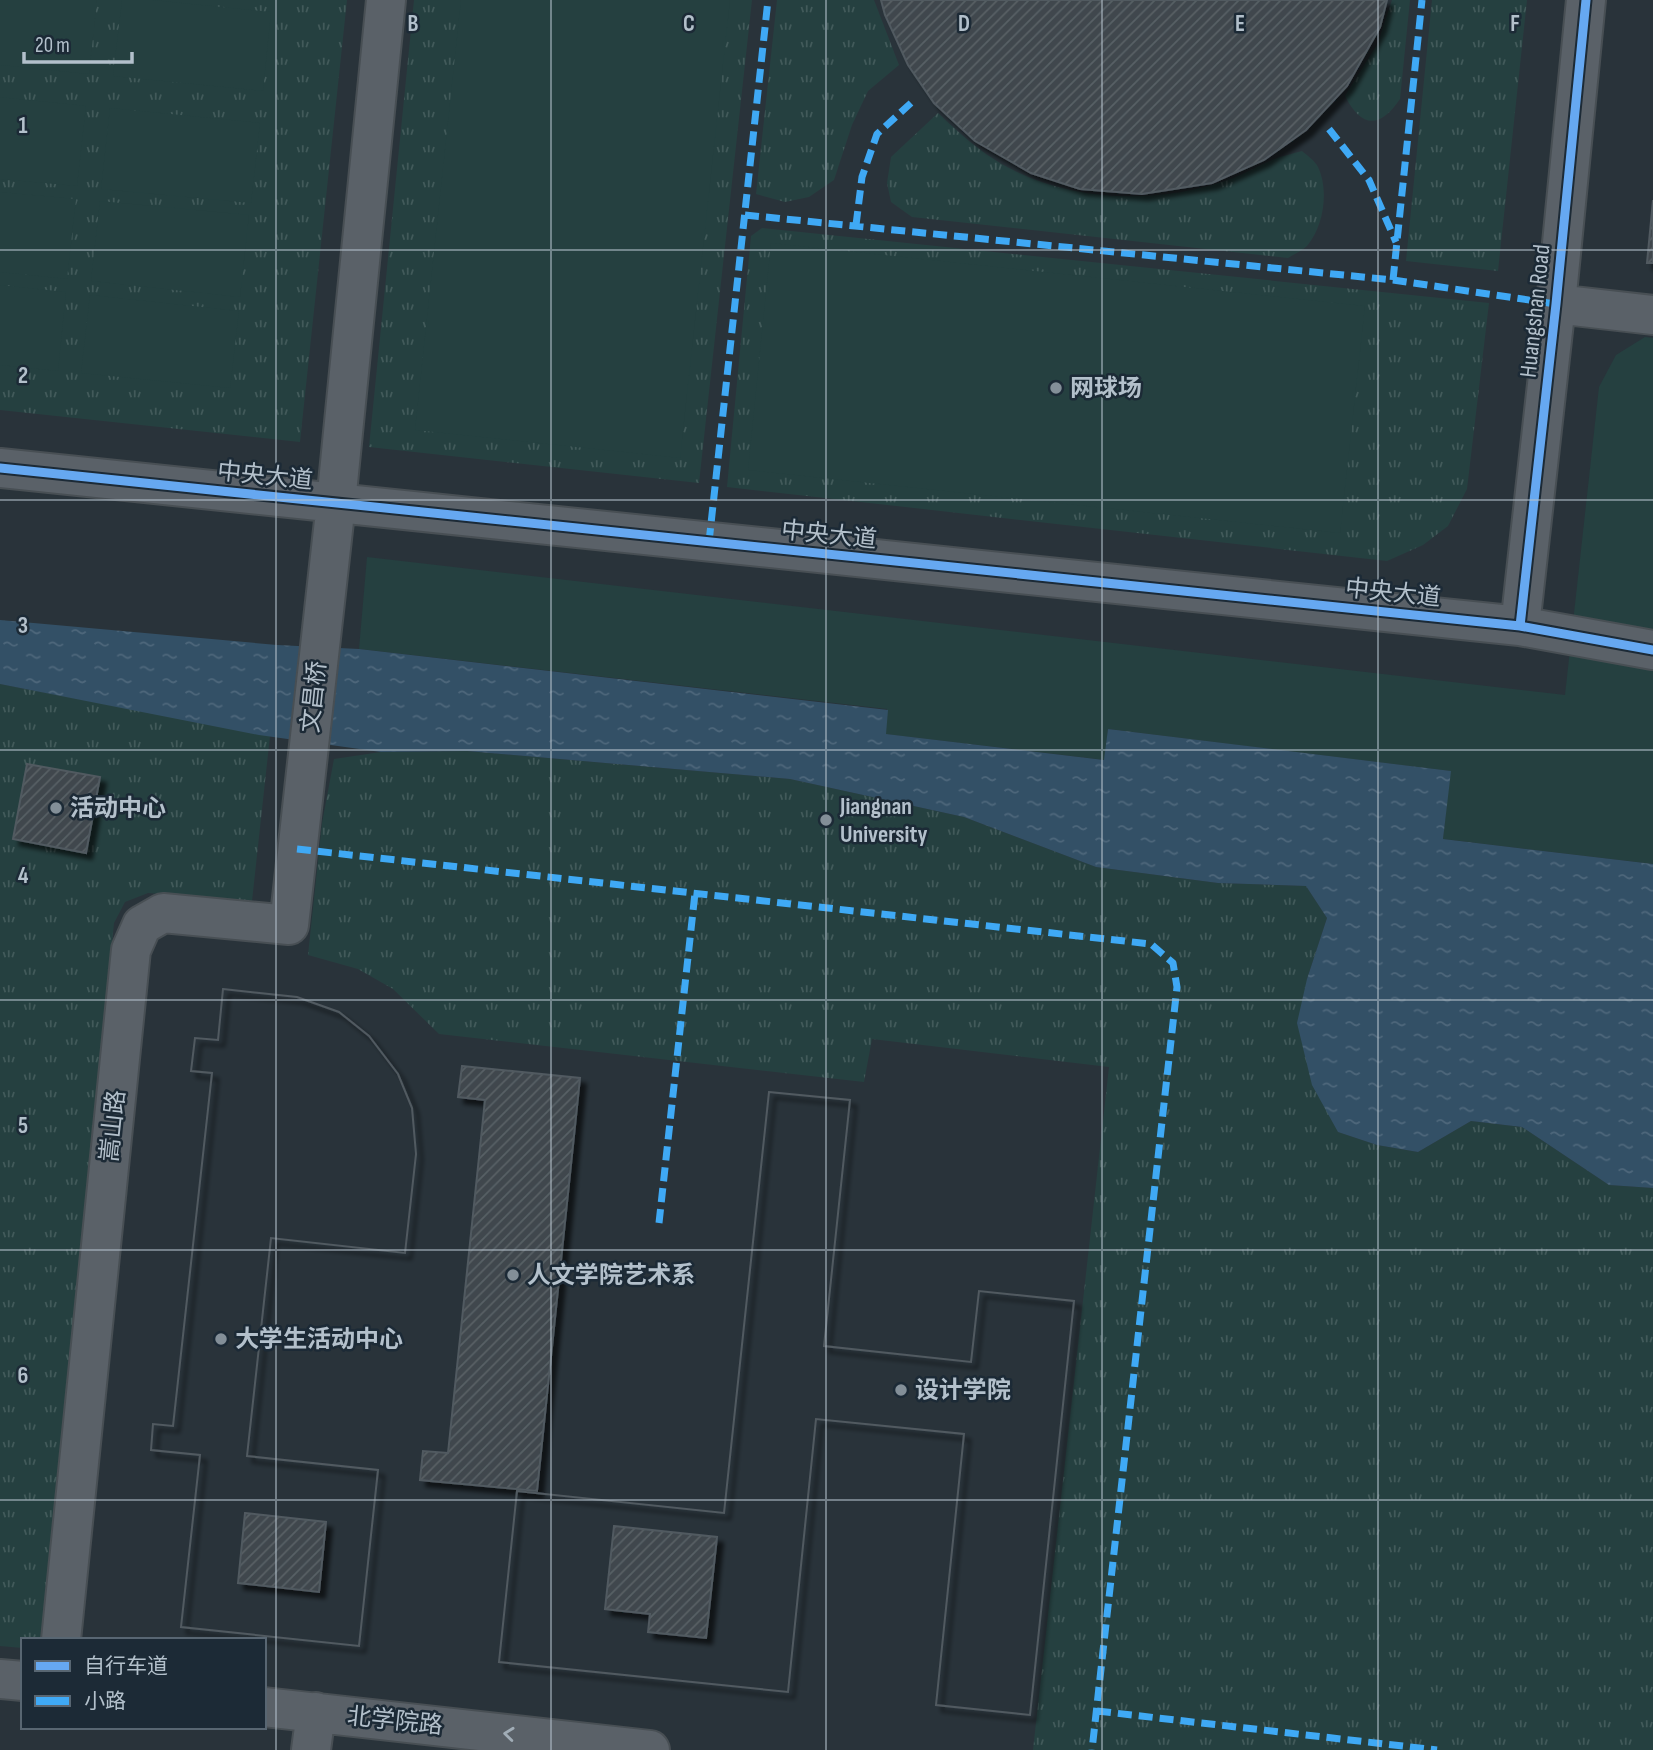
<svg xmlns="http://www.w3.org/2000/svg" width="1653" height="1750" font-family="'Sofia Sans Condensed','Noto Sans SC',sans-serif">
<defs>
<pattern id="grass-tufts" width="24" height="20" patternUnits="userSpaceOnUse" patternTransform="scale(1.75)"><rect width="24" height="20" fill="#254040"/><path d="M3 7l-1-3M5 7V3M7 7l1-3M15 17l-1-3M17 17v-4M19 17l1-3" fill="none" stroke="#425a5a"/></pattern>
<pattern id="water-ripples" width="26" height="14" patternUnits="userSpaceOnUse" patternTransform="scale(1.75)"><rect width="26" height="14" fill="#335066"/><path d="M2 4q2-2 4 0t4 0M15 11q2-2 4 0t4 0" fill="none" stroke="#4e677b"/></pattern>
<pattern id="building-hatch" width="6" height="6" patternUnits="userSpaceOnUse" patternTransform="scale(1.75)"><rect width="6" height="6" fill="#3f474d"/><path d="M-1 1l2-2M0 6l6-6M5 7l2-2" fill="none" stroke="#586065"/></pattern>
<filter id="shadow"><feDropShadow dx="6" dy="6" stdDeviation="2" flood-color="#0009"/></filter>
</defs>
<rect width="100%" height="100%" fill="#29333a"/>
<!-- grass -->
<path fill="url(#grass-tufts)" d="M0,0H347L300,442L0,410Z
M414,0H752L699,483L369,447Z
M777,0H874L899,65L868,91L852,125L834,180L809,197L785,202L756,194Z
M1392,0H1410L1400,99C1380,129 1361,128 1345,96L1378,43Z
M1432,0H1527L1498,271L1406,261Z
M938,113C953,127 969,142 986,154C1055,202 1150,207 1228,180C1243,175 1257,166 1272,160C1281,156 1292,154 1302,151C1308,156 1315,161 1318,167C1329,190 1324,226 1307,246C1302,251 1294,254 1288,258L912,217L891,202L887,183L891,157Z
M762,228L1489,303L1467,489L1448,526L1423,545L1387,561L727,487L751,236Z
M0,684L270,736L252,901L148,893L125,902L114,923L42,1640H23V1648L0,1646Z
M467,751L790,779L964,817L1096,867L1218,883L1306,886L1327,918L1307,979L1338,1132L1377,1145L1418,1152L1471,1121L1522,1127L1609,1185L1653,1188V1750H1033L1109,1067L872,1039L864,1082L439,1034L393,989L358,969L308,955L322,823L334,759L381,752Z"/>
<!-- green -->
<path fill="#254040" d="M0,0H97L89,74L0,65Z
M122,0H152L271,12L263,91L113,76Z
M461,0H730L680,458L415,430Z
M0,97L86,106L77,186L0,179Z
M110,108L260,123L251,203L101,189Z
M0,192L76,199L67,279L0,272Z
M100,201L249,215L240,297L91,281Z
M771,243L1365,306L1340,533L748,470Z
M0,285L66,292L58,371L0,365Z
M90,295L239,311L230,388L81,373Z
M1645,337L1653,338V864L1443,839L1450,771L1108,729L1105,760L885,734L887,709L359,649L367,557L1565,695L1599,387L1616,355Z"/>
<!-- water -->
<path fill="url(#water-ripples)" d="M0,620L277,645L359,649L888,710L886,734L1104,760L1108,729L1451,771L1443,839L1653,864V1188L1609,1185L1522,1127L1471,1121L1418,1152L1377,1145L1338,1132L1312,1085L1297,1023L1307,979L1327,918L1306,886L1218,883L1096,867L964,817L790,779L467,751L381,752L259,735L0,684Z"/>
<!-- building -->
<path fill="url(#building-hatch)" stroke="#515a61" stroke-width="2" fill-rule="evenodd" filter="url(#shadow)" d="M881,0H1387L1380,27L1347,86L1306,130L1264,160L1212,183L1142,194L1080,189L1031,173L975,141L934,103L908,65L885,15Z
M1653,200V263H1647Z
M27,764L100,777L86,853L13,839Z
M223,989L297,997L339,1012L369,1036L398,1074L412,1108L416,1154L405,1253L271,1238L247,1456L378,1470L359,1646L181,1627L200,1455L151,1450L153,1424L173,1426L212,1073L191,1071L195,1038L218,1040ZM245,1513L326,1522L319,1592L238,1583Z
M223,989L297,997L339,1012L369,1036L398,1074L412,1108L416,1154L405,1253L271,1238L247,1456L378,1470L359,1646L181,1627L200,1455L151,1450L153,1424L173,1426L212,1073L191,1071L195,1038L218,1040Z
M462,1066L580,1078L537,1491L420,1480L423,1451L448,1453L485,1100L458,1097Z
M769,1092L850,1100L824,1346L971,1362L979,1291L1074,1301L1030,1715L936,1705L964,1434L816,1419L788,1692L499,1662L517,1491L724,1513ZM614,1526L717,1537L706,1638L648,1632L650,1614L605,1609Z
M769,1092L850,1100L824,1346L971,1362L979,1291L1074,1301L1030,1715L936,1705L964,1434L816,1419L788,1692L499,1662L517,1491L724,1513Z"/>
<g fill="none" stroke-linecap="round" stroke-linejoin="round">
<!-- minor casing -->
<g stroke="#484f54" stroke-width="42">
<path id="minor" d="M1556,304L1653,315
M0,468L1520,626L1653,650
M1520,626L1556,304L1586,0
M61,1640L131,950L142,925L163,913L289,925L336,503L386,0
M0,1679L23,1681
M264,1707L650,1750
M311,1750L316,1712"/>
</g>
<!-- minor -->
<use href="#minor" stroke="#5a6168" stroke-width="38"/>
<!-- quiet -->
<path stroke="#3fa9f5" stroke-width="7" stroke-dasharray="14 7" stroke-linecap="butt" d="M1329,129L1369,180L1396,242
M745,215L1393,280L1556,304
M856,225L862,177L877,134L911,103
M1393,280L1422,0
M709,542L768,0
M297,849L1151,944L1173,963L1177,987L1092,1750
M659,1223L695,893
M1097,1711L1437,1750"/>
<!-- cycleway casing -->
<g stroke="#1c2a36" stroke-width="13">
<path id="cycleway" d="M0,468L1520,626L1653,650
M1520,626L1556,304L1586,0"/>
</g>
<!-- cycleway -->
<use href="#cycleway" stroke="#66a8f1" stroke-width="9"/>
</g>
<!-- one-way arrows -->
<defs><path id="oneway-chevron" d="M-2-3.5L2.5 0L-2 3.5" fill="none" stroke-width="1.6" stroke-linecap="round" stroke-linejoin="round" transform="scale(1.75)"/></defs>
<use stroke="#a1adb7" href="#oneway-chevron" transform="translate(509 1734) rotate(-174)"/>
<!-- grid -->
<path fill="none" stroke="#b3c0cb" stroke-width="2" stroke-opacity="0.55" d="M276,0V1750M551,0V1750M826,0V1750M1102,0V1750M1378,0V1750M0,250H1653M0,500H1653M0,750H1653M0,1000H1653M0,1250H1653M0,1500H1653"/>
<!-- markers -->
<g fill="#838f98" stroke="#1c2a36" stroke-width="2.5">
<circle cx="1056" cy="388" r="7"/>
<circle cx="56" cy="808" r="7"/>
<circle cx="826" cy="820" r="7"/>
<circle cx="513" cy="1275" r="7"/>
<circle cx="221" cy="1339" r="7"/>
<circle cx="901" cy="1390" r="7"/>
</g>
<g text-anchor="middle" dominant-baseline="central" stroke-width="5" stroke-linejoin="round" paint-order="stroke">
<!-- street labels -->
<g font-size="24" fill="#b3c0cb" stroke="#1c2a36">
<text transform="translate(1535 311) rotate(-84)">Huangshan Road</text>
<text transform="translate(265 476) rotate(6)">中央大道</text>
<text transform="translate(829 535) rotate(6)">中央大道</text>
<text transform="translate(1393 593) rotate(6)">中央大道</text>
<text transform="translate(314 697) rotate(-84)">文昌桥</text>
<text transform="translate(113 1126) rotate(-84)">嵩山路</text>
<text transform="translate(395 1721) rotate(6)">北学院路</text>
</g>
<!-- poi labels -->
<g font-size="24" font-weight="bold" fill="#b3c0cb" stroke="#1c2a36" text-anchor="start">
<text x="1070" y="388">网球场</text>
<text x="840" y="806">Jiangnan<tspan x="840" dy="28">University</tspan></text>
<text x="70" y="808">活动中心</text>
<text x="527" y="1275">人文学院艺术系</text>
<text x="235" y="1339">大学生活动中心</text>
<text x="915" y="1390">设计学院</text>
</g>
</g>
<g font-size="23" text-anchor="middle" font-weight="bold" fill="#b3c0cb" stroke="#1c2a36" stroke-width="5" stroke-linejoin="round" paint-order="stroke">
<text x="413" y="31">B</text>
<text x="689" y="31">C</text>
<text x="964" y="31">D</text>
<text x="1240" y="31">E</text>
<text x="1515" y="31">F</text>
<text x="23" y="133">1</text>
<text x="23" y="383">2</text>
<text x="23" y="633">3</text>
<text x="23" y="883">4</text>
<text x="23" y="1133">5</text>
<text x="23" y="1383">6</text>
</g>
<!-- legend -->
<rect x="21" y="1638" width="245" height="91" fill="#1c2a36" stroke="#586672" stroke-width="2"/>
<rect x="35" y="1661" width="35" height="10" fill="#66a8f1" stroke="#586672" stroke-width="2"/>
<text x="84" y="1673" font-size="21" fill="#b3c0cb">自行车道</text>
<rect x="35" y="1696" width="35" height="10" fill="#3fa9f5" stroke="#586672" stroke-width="2"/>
<text x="84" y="1708" font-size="21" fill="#b3c0cb">小路</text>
<!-- scale -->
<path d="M24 52v10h108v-10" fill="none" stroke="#b3c0cb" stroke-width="3.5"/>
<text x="35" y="52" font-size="21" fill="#b3c0cb" stroke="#1c2a36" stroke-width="5" paint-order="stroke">20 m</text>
</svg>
